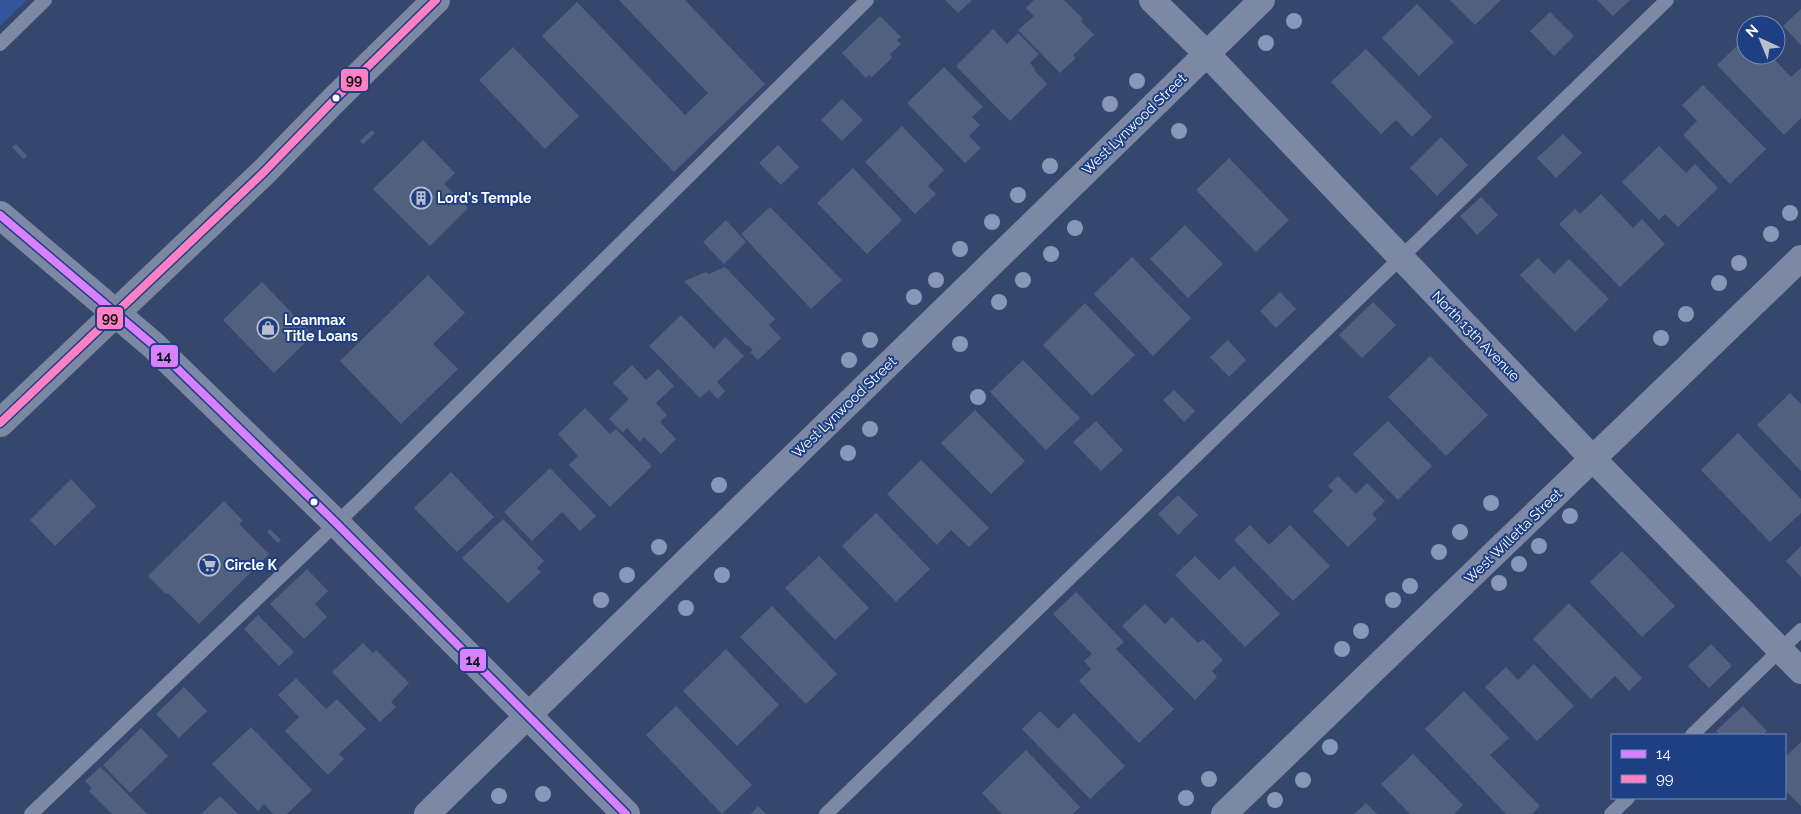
<svg xmlns="http://www.w3.org/2000/svg" width="1801" height="814" font-family="Raleway,sans-serif">
<rect width="100%" height="100%" fill="#36476e"/>
<!-- green -->
<path fill="#33559c" d="M0,0H27L0,26Z"/>
<!-- building -->
<path fill="#52607f" d="M619,0H685L765,84L674,172L542,36L577,2L685,115L708,93Z
M945,0H972L958,13Z
M1034,0H1064L1083,19L1081,21L1094,35L1073,55L1076,58L1060,73L1018,30L1034,16L1026,8Z
M1450,0H1501L1475,25Z
M1597,0H1630L1613,16Z
M1417,4L1454,42L1419,76L1382,38Z
M1801,9V45L1783,26Z
M1550,12L1574,36L1554,56L1530,31Z
M880,16L901,37L897,40L901,44L890,54L892,58L872,77L869,75L866,78L842,53Z
M993,29L1007,44L1018,33L1039,54L1030,63L1035,69L1034,70L1047,84L1010,121L956,66Z
M1746,37V55H1770L1791,77L1801,68V118L1784,135L1717,65Z
M513,47L579,116L545,149L479,80Z
M1366,49L1432,117L1412,137L1396,120L1381,134L1331,82Z
M944,67L983,107L972,117L980,125L969,136L981,148L965,163L907,103Z
M1703,85L1766,149L1730,184L1683,135L1697,121L1682,105Z
M842,99L863,120L842,141L821,120Z
M902,126L944,170L928,186L936,194L915,214L865,162Z
M372,130L375,133L363,144L360,141Z
M1563,134L1582,153L1556,178L1537,158Z
M1441,137L1468,165L1437,196L1410,168Z
M423,140L455,173L444,184L468,208L430,246L373,189Z
M16,144L27,156L23,159L12,147Z
M778,145L799,167L781,185L759,163Z
M1659,146L1686,173L1695,164L1718,188L1678,227L1665,214L1659,220L1622,182Z
M1229,158L1289,220L1256,252L1196,190Z
M853,168L902,220L867,254L817,203Z
M1601,194L1633,228L1642,219L1665,244L1620,287L1559,224L1575,209L1580,214Z
M1481,197L1498,215L1477,235L1460,216Z
M770,207L842,280L811,309L741,234Z
M726,220L746,242L724,264L703,242Z
M1185,225L1223,264L1188,298L1150,259Z
M1132,257L1191,318L1153,356L1094,294Z
M1538,258L1554,274L1569,259L1609,299L1575,332L1520,275Z
M725,267L775,319L769,325L781,338L758,360L750,352L753,350L748,345L747,346L684,281L706,272L709,274Z
M428,275L465,313L433,344L458,369L401,424L340,361Z
M262,282L313,335L274,373L223,320Z
M1280,292L1296,309L1276,328L1260,311Z
M1373,302L1396,325L1362,358L1339,335Z
M1085,303L1135,355L1092,396L1043,345Z
M681,315L714,349L725,337L744,356L717,382L725,391L718,399L709,390L700,398L649,346Z
M1228,340L1246,360L1229,377L1210,357Z
M1430,356L1488,415L1446,456L1388,397Z
M1023,360L1080,418L1046,450L990,392Z
M632,365L646,380L658,369L674,386L656,403L667,415L660,422L676,439L661,454L644,437L640,442L627,428L623,433L609,419L629,399L613,383Z
M1174,390L1195,411L1184,422L1163,400Z
M1790,393L1801,404V471L1757,425Z
M585,408L610,434L616,429L652,466L610,507L569,465L578,456L558,434Z
M975,410L1025,461L991,494L941,443Z
M1096,421L1123,450L1101,471L1073,442Z
M1388,421L1432,466L1398,500L1353,454Z
M1738,433L1801,499V513L1770,542L1701,470Z
M921,460L989,528L969,547L951,530L937,545L887,494Z
M550,468L596,516L580,531L562,512L532,541L504,512Z
M451,472L494,517L457,552L414,508Z
M1338,476L1356,494L1367,483L1385,501L1372,514L1377,519L1348,547L1313,511L1333,491L1328,486Z
M71,479L96,506L55,546L30,520Z
M1178,495L1198,515L1178,535L1158,514Z
M224,501L243,521L239,524L269,554L199,624L168,593L166,594L148,576Z
M876,513L930,569L896,602L842,546Z
M503,519L544,561L537,568L541,572L508,603L462,558Z
M1250,525L1269,545L1290,525L1330,566L1293,601L1234,540Z
M270,529L281,540L278,543L267,532Z
M1801,546V577L1786,561Z
M1622,551L1675,606L1642,637L1590,582Z
M819,556L869,608L835,640L785,588Z
M1195,556L1219,580L1234,566L1280,614L1245,647L1175,575Z
M307,569L328,591L315,604L327,617L304,639L270,604Z
M1076,592L1124,642L1116,649L1174,709L1139,743L1079,681L1091,669L1084,661L1092,654L1053,614Z
M1569,603L1642,678L1629,691L1615,676L1591,699L1533,639Z
M1145,604L1165,624L1172,617L1198,643L1203,639L1223,660L1212,671L1217,677L1195,700L1122,626Z
M772,606L837,674L806,704L740,637Z
M258,615L294,652L279,666L244,629Z
M363,643L373,653L376,650L409,683L391,702L396,707L380,722L332,672Z
M1711,644L1732,666L1709,688L1688,666Z
M726,649L779,705L737,746L683,691Z
M1534,664L1574,706L1537,741L1485,687L1506,667L1518,680Z
M296,678L326,709L337,699L366,729L339,754L344,759L328,775L285,731L299,717L278,695Z
M184,687L207,711L179,738L156,714Z
M1464,691L1509,738L1490,755L1540,806L1532,814H1506L1425,729Z
M676,706L752,785L722,814L646,735Z
M1743,706L1767,731L1763,735H1720L1716,731Z
M1040,711L1058,729L1074,713L1125,766L1090,799L1022,729Z
M251,727L312,790L287,814H273L264,804L258,811L212,764Z
M141,728L168,756L130,793L103,765Z
M1801,742V806L1785,790V757Z
M1026,750L1080,807L1073,814H1002L982,793Z
M1413,754L1463,805L1454,814H1410L1381,784Z
M100,767L107,773L147,814H112L89,791L92,788L85,781Z
M220,796L238,814H201Z
M1366,803L1377,814H1354Z
M758,806L766,814H751Z"/>
<g fill="none" stroke-linecap="round" stroke-linejoin="round">
<!-- service -->
<path stroke="#7d88a4" stroke-width="14" d="M0,44L45,0
M1692,735L1801,630
M31,814L365,496L867,0
M826,814L1667,0
M1611,814L1628,798"/>
<!-- minor -->
<path stroke="#7d88a4" stroke-width="26" d="M1152,0L1206,53L1593,459L1801,671
M427,814L1262,0
M1224,814L1801,258"/>
<!-- tertiary -->
<path stroke="#7d88a4" stroke-width="28" d="M0,215L153,345L336,523L626,814"/>
<!-- primary -->
<path stroke="#7c87a1" stroke-width="28" d="M0,423L263,173L333,101L436,0"/>
<!-- bus-1 casing -->
<g stroke="#1f3f85" stroke-width="11">
<path id="bus-1" d="M0,215L153,345L336,523L626,814"/>
</g>
<!-- bus-2 casing -->
<g stroke="#1f3f85" stroke-width="11">
<path id="bus-2" d="M0,423L263,173L333,101L436,0"/>
</g>
<!-- bus-1 -->
<use href="#bus-1" stroke="#d880ff" stroke-width="8"/>
<!-- bus-2 -->
<use href="#bus-2" stroke="#ff80c5" stroke-width="8"/>
</g>
<!-- trees -->
<g fill="#8898b9">
<circle cx="1294" cy="21" r="8"/>
<circle cx="1266" cy="43" r="8"/>
<circle cx="1137" cy="81" r="8"/>
<circle cx="1110" cy="104" r="8"/>
<circle cx="1179" cy="131" r="8"/>
<circle cx="1050" cy="166" r="8"/>
<circle cx="1018" cy="195" r="8"/>
<circle cx="1790" cy="213" r="8"/>
<circle cx="992" cy="222" r="8"/>
<circle cx="1075" cy="228" r="8"/>
<circle cx="1771" cy="234" r="8"/>
<circle cx="960" cy="249" r="8"/>
<circle cx="1051" cy="254" r="8"/>
<circle cx="1739" cy="263" r="8"/>
<circle cx="936" cy="280" r="8"/>
<circle cx="1023" cy="280" r="8"/>
<circle cx="1719" cy="283" r="8"/>
<circle cx="914" cy="297" r="8"/>
<circle cx="999" cy="302" r="8"/>
<circle cx="1686" cy="314" r="8"/>
<circle cx="1661" cy="338" r="8"/>
<circle cx="870" cy="340" r="8"/>
<circle cx="960" cy="344" r="8"/>
<circle cx="849" cy="360" r="8"/>
<circle cx="978" cy="397" r="8"/>
<circle cx="870" cy="429" r="8"/>
<circle cx="848" cy="453" r="8"/>
<circle cx="719" cy="485" r="8"/>
<circle cx="1491" cy="503" r="8"/>
<circle cx="1570" cy="516" r="8"/>
<circle cx="1460" cy="532" r="8"/>
<circle cx="1539" cy="546" r="8"/>
<circle cx="659" cy="547" r="8"/>
<circle cx="1439" cy="552" r="8"/>
<circle cx="1519" cy="564" r="8"/>
<circle cx="627" cy="575" r="8"/>
<circle cx="722" cy="575" r="8"/>
<circle cx="1499" cy="583" r="8"/>
<circle cx="1410" cy="586" r="8"/>
<circle cx="601" cy="600" r="8"/>
<circle cx="1393" cy="600" r="8"/>
<circle cx="686" cy="608" r="8"/>
<circle cx="1361" cy="631" r="8"/>
<circle cx="1342" cy="649" r="8"/>
<circle cx="1330" cy="747" r="8"/>
<circle cx="1209" cy="779" r="8"/>
<circle cx="1303" cy="780" r="8"/>
<circle cx="543" cy="794" r="8"/>
<circle cx="499" cy="796" r="8"/>
<circle cx="1186" cy="798" r="8"/>
<circle cx="1275" cy="800" r="8"/>
</g>
<!-- icons -->
<defs>
<g id="building-ring" transform="scale(1.125)"><circle r="9.5" fill="#1f3f85" stroke="#b9bfcc" stroke-width="1.5"/><path d="M-4-6H4V6H1V3H-1V6H-4ZM-2.5-4.3h1.7v1.8h-1.7ZM.8-4.3h1.7v1.8H.8ZM-2.5-1h1.7V.8h-1.7ZM.8-1h1.7V.8H.8Z" fill="#b9bfcc"/></g>
<g id="shop-ring" transform="scale(1.125)"><circle r="9.5" fill="#1f3f85" stroke="#b9bfcc" stroke-width="1.5"/><path d="M-5-2.5h2.3a2.7 3.5 0 0 1 5.4 0H5L5.5 6h-11ZM-1.5-2.5h3a1.5 2.3 0 0 0-3 0Z" fill="#b9bfcc"/></g>
<g id="supermarket-ring" transform="scale(1.125)"><circle r="9.5" fill="#1f3f85" stroke="#b9bfcc" stroke-width="1.5"/><path d="M-6-5.5h2.5l.6 2H6L4.5 2H-2.5L-4.4-4H-6ZM-1.5 3.2a1.3 1.3 0 1 0 .1 0ZM3 3.2a1.3 1.3 0 1 0 .1 0Z" fill="#b9bfcc"/></g>
</defs>
<g fill-rule="evenodd">
<use href="#building-ring" x="421" y="198"/>
<use href="#shop-ring" x="268" y="328"/>
<use href="#supermarket-ring" x="209" y="565"/>
</g>
<!-- markers -->
<g fill="#fff" stroke="#1f3f85" stroke-width="2">
<circle cx="336" cy="98" r="4.5"/>
<circle cx="314" cy="502" r="4.5"/>
</g>
<g text-anchor="middle" dominant-baseline="central" stroke-width="4" stroke-linejoin="round" paint-order="stroke">
<!-- street labels -->
<g font-size="14" fill="#fff" stroke="#1f3f85">
<text transform="translate(1134 124) rotate(-44)">West Lynwood Street</text>
<text transform="translate(1476 336) rotate(46)">North 13th Avenue</text>
<text transform="translate(844 407) rotate(-44)">West Lynwood Street</text>
<text transform="translate(1513 536) rotate(-44)">West Willetta Street</text>
</g>
<!-- poi labels -->
<g font-size="14" font-weight="bold" fill="#fff" stroke="#1f3f85" text-anchor="start">
<text x="437" y="198">Lord's Temple</text>
<text x="284" y="320">Loanmax<tspan x="284" dy="16">Title Loans</tspan></text>
<text x="225" y="565">Circle K</text>
</g>
</g>
<g stroke="#1f3f85" stroke-width="2">
<rect x="340" y="68" width="29" height="24" rx="5" fill="#ff80c5"/>
<rect x="96" y="306" width="28" height="24" rx="5" fill="#ff80c5"/>
<rect x="150" y="344" width="29" height="24" rx="5" fill="#d880ff"/>
<rect x="459" y="648" width="28" height="24" rx="5" fill="#d880ff"/>
</g>
<g font-size="14" text-anchor="middle" font-weight="bold" fill="#111">
<text x="354" y="85">99</text>
<text x="110" y="323">99</text>
<text x="164" y="361">14</text>
<text x="473" y="665">14</text>
</g>
<!-- legend -->
<rect x="1611" y="734" width="175" height="65" fill="#1f3f85" stroke="#798cb6"/>
<rect x="1621" y="750" width="25" height="8" fill="#d880ff" stroke="#798cb6"/>
<text x="1656" y="759" font-size="15" fill="#ffffff">14</text>
<rect x="1621" y="775" width="25" height="8" fill="#ff80c5" stroke="#798cb6"/>
<text x="1656" y="784" font-size="15" fill="#ffffff">99</text>
<!-- north arrow -->
<g transform="translate(1761 40) rotate(316)"><circle r="24" fill="#1f3f85" stroke="#798cb6"/>
<path d="M0-4L9 19L0 12L-9 19Z" fill="#b9bfcc"/>
<text y="-8" font-size="14" font-weight="bold" text-anchor="middle" fill="#ffffff">N</text>
</g>
</svg>
